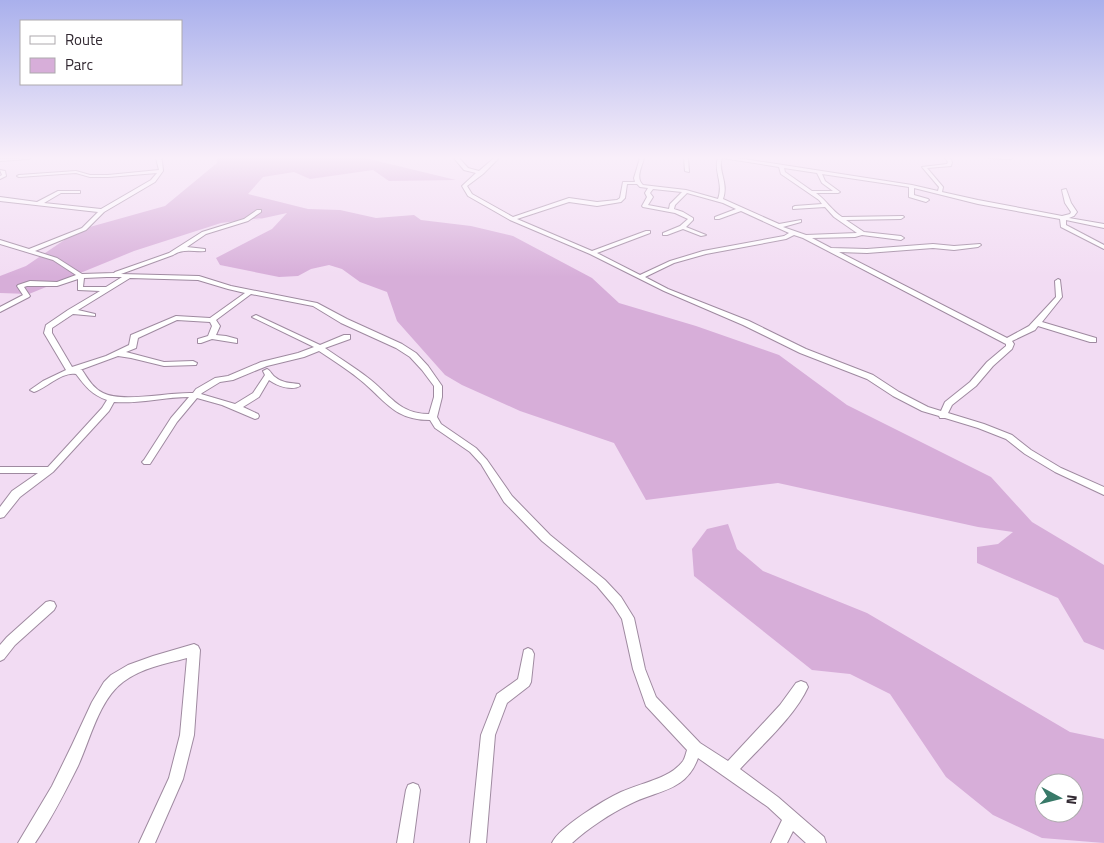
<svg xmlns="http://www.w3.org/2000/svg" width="1104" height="843" font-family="'Titillium Web',sans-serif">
<rect width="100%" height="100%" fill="#f2dcf3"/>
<!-- green -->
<path fill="#d7aed9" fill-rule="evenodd" d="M217,158H365L456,180L389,181L373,170L310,179L294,172L263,177L248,194L308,209L340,210L376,218L414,215L421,220L471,226L513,236L592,278L619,303L696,326L779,355L847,405L991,477L1032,522L1104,565V650L1084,642L1058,598L977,563V547L998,544L1013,532L978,527L778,483L646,500L614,443L520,411L462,385L445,375L397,321L387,292L360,282L342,269L329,265L311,269L298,276L279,277L220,265L216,258L272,229L287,213L251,221L262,218L221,223L134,251L29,294L0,293V276L26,266L79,230L165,206L217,163Z
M728,524L737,549L763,571L867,613L1070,732L1104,739V843L1042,838L993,815L946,777L890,694L850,674L812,670L694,576L692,549L707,529ZM1044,783H1074V813H1044Z"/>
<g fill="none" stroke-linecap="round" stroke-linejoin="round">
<!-- minor casing -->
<g stroke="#9f8aa0" stroke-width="2">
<path id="minor" d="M30,158L28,159L0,161V159Z
M156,158H161L162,161L163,171L155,182L104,212L86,230L35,251L57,258L82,274L114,273L115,272L169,253L202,232L244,219L257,210H261V212L248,221L206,234L187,247L205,249V251C193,252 184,248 173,255L121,274L199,276L231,286L317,303L347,319L402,344L416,353L428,366L442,386V397L437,417L441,424L476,448L487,460L512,496L550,535L605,580L621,597L634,618L645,669L656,697L700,743L728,761L780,705L796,683L801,681L806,683L808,687C795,716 761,746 740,769L778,797L824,837L826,843H806L793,831L787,843H771L782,820L768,807L698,758C686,792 657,790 630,804C611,813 587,829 572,843H552C559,827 604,800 621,792C640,783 670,779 683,761C685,758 686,753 687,750L646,706L633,669L622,619L613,605L597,586L542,541L504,502L481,464L470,452L435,428L430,420C396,420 387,403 364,383C350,371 334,361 319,351L304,357L267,366L233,380L220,382L202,393L201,394L235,404L253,393L265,375L263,371L267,369C271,371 271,374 275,377C282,383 291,383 299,384L300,386C292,391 277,386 269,380L259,397L243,407L258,414L259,416L258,418L255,419L222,405L197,398L177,422L150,464H144L142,462L144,460L171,418L189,397C164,397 139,404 114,402L109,411L53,472L20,497L4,517L0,518V507L12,491L38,473H0V467H48L102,408L107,400C92,395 85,386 76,374C63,371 46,388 34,392L30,390L43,381L66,370L44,333L46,325L68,310L100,291L78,290V279L57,286H27L24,287L30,296L29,297L0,312V307L23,295L17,286L18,285L30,281L57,282L76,275L53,260L0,244V240L29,249L82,228L98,212L0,201V197L37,202L58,191H80V193H61L44,203L101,209L151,180L157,173L108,177H90L76,173L19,177L17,176L19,175L76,171L90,175H108L159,170ZM107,277H122L106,287H83L84,278ZM130,278L198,280L228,289L245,293L210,318L176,316L131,335L129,345L106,356L72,367L52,333V328L73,314L95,316V314L78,310ZM251,294L313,306L341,323L396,348L410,357L422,370L434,386V397L429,414C398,414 390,394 367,377C354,367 339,358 325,348L350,339V335H344L320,345L256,315L252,317L254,318L314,347L298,353L261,362L228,376L215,378L196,389L193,393C169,392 122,403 103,393C93,388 88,379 82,370H80L118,356L131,358L164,366L196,365L197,363L193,361L164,362L126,352L136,348L138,338L177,320L210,322L212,326L208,336L198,339V343H201L212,339L237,343V339L226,336L216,335L220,326L216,320Z
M454,158H459L468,168L479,171L494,158H499L483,174L467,186L472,194L513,217L569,198L597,202L617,200L620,198L623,182H635L634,178L640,158H644C642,167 635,178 643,185L686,190L718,199C724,183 713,170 718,158H722C717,170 729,182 723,199L779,224L801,220V222L783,227L806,235L857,233L834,217L825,207L793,209V207L795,206L822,204L819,200L781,174L779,167L723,158H737L912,185L938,191L939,187L922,167L947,164L948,162L945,158H950L952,162L951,166L927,168L943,187L942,192L978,200L1062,216L1070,214L1071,212L1065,203L1062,190L1066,189L1071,203L1077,212L1074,216L1069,218L1104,224V228L1066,220V225L1104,245V249L1061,227L1060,219L978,204L914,188V195L928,199L929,200L926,202L909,197V187L822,174L825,181L840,192L838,193H816C826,200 832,211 842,217L903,216L904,217L901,219L846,220L864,232L901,236L904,238L901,240L862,235L855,237L812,238L831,248L867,249L933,244L954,246L980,244L981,245L978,247L954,250L933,248L867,253L839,252L1007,338L1029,326L1056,297L1055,281L1058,279L1060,280L1062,297L1042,322L1096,338V342H1090L1038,326L1035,330L1012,341L1014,344L1012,349L993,366L976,386L952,405L948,413L984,424L1012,435L1031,450L1061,468L1104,487V495L1055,472L1025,454L1006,439L978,428L945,418H940L939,416L922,411L893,396L867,379L800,353L743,325L664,291L590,254L510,220L468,196L462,186L476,173L464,170ZM784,168L817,173L822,183L833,191H812L785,172ZM627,184H637L640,187L648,188L645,193L647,197L642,206L643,207L675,213L688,219L680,226L663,233V235H667L683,229L701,236L706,235L686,227L693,220V218L683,212L674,209L675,205L687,193L723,203L736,209L715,217V219H719L741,211L789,233L784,236L703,251L670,261L640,275L597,253L650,233V231H646L592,251L517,219L569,202L597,206L621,202L625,198ZM653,189L682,192L670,204L669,209L648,205L653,197L650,193ZM794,235L803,238L1004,343L1006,344V346L987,362L970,382L945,402L941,411L928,407L899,392L873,375L806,349L749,321L668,289L645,277L674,263L706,254L786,239Z
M684,158H688L689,172L685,171Z
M988,158H1012L1010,159Z
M0,170L5,171L6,176L0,179V176L2,175Z
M50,601L54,602L56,606L54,610L15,645L4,659L0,661V645L7,637L46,602Z
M194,644L198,646L200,650L194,735L183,779L155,843H139L169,778L180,735L187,658C165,664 141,668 123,682C99,700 90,740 78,766C65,792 52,818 35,843H18L52,786L72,745L92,702L104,682L111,675L128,665L153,656Z
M528,648L532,650L534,654L531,682L529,686L507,703L495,735L486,843H470L481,735L497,694L518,679L524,650Z
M413,783L418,785L420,790L413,843H397L406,790L408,785Z"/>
</g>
<!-- minor -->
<use href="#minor" fill="#fff" fill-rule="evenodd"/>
</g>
<!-- sky -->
<linearGradient id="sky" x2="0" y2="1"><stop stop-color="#a9b0ec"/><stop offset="0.57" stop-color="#f9effa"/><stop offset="1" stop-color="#f9effa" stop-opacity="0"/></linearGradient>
<rect width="1104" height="277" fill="url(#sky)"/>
<!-- legend -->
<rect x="20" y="20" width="162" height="65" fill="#ffffff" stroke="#ada9ad"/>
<rect x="30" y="36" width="25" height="8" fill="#ffffff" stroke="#ada9ad"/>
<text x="65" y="45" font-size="15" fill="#322932">Route</text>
<rect x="30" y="58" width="25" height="15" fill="#d7aed9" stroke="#ada9ad"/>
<text x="65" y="70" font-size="15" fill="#322932">Parc</text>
<!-- north arrow -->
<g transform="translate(1059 798) rotate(97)"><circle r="24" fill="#ffffff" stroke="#ada9ad"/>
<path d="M0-4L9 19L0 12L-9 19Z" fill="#387968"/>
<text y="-8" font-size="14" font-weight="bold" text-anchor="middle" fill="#322932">N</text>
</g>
</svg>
